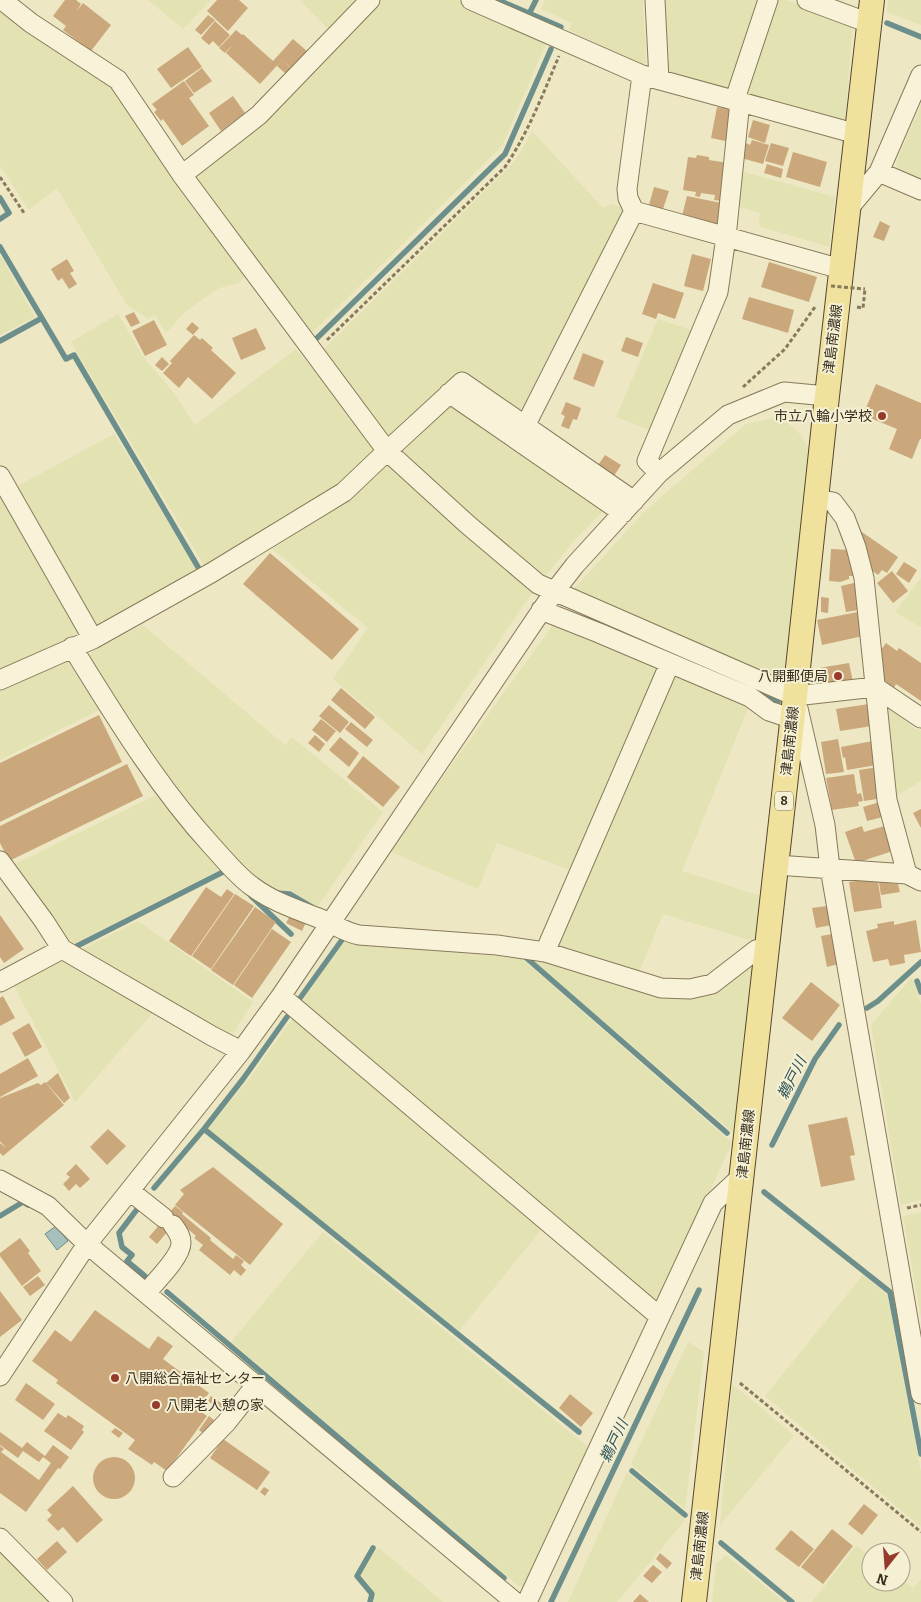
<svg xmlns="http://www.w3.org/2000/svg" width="921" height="1602" font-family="Bitter,'Noto Sans JP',serif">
<rect width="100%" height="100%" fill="#ede7c4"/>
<!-- farmland -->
<path fill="#e3e2b2" d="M148,0H211L183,29Z
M300,0H360L330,31Z
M378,0H459L548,39L502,146L309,336L194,183V174Z
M545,0H643L646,62L642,65L569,30L572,23L541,9Z
M661,0H762L729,90L666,74Z
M772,0H786L853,23L845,119L841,121L748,95L745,89Z
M888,0H921V25L887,12Z
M0,6L113,85L247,274L239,283L219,288L186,311L166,333L155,315L148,319L127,305L57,188L29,210L0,166Z
M921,104V181L899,171L896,162Z
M532,131L603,208L612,204L624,208L522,408L518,410L471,374L462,376L391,439L382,437L323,350L511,165L521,152Z
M740,171L835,197L829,247L759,226L760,213L736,206Z
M0,255L35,317L0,335Z
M118,314L144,358L174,393L195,425L296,349L373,443L372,454L342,487L207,570L71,342Z
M658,319L697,332L655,432L616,417Z
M455,402L604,504L603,511L572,543L544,578L476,521L401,449Z
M773,418L789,424L800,434L811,452L783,684L571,592L645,511L746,424Z
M114,434L200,574L94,632L10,490Z
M390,460L531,588L532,593L422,754L333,679L368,628L272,549L353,497L384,462Z
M0,495L81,638L0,676Z
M921,578V627L895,612Z
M556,621L660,663L576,872L497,843L478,889L389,851Z
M143,625L285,745L292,737L383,812L317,907L290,890L272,891L245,867L204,823L151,751L89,655L91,652Z
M63,655L99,710L0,760V687Z
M677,672L750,703L682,871L761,896L756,942L663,914L638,975L556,947L668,678Z
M881,702L914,728L921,731V781L891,799Z
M156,795L163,805L219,870L69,946L11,866Z
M138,921L253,1002L234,1032L229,1034L219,1035L76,952Z
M344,941L366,945L521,958L732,1143L659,1301L649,1302L300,1005Z
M756,954L737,1136L536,963L541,955L687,993Z
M65,958L156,1009L75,1102L14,986Z
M912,977L921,1004V1200L901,1205L871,1025Z
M295,1015L545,1225L459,1331L208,1129L249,1079Z
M921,1212V1318L903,1216Z
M323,1232L588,1447L524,1587H520L231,1342Z
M863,1275L887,1295L921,1472V1527L765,1396Z
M688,1342L704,1352L685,1509L631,1464Z
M732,1384L794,1435L720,1525Z
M627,1472L685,1520L617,1602H568Z
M856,1546L871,1557V1582H901V1579L913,1588L921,1579V1602H812Z
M378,1547L443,1602H373L375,1594L359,1576Z
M0,1550L52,1602H0Z
M726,1555L784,1602H712L716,1564Z"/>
<!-- water -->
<path fill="#a6c1bd" stroke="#6d8f8b" d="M56,1226L68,1241L57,1250L45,1234Z"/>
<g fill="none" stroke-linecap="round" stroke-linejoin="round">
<!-- stream -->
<path stroke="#6d8f8b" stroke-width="5.5" d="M498,0L561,27
M529,14L536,0
M887,23L921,37
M0,198L9,213L0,219
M0,247L66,359L74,355L198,567
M0,341L42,318
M314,341L505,154L551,49
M758,693L778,702
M275,893L290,894L312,907
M251,896L291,934
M73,948L225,871
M523,955L727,1133
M917,981L921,992
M298,1001L344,937L347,938
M867,1008L878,1001L921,962
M204,1129L579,1432
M772,1145L815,1059L839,1025
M154,1188L204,1129L243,1079L287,1017
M764,1192L890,1292L921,1454
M138,1208L119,1233L122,1247L132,1255L127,1261L145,1276
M0,1216L23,1202L28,1205
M167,1292L504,1578
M632,1471L685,1515
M721,1543L792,1602
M370,1602L372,1594L357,1576L373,1548
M551,1602L699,1290"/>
</g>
<!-- building -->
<path fill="#cba87b" d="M65,0H76L81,4L76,12L83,3L111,25L91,51L63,30L66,26L53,16Z
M217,0H239L248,8L228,31L207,11Z
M208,15L215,20L201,35L195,30Z
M215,21L230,35L219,47L213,41L209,45L201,38Z
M236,30L242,35L243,34L273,61L293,39L308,52L293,69L282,60L283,59L260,84L226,53L233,44L225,53L219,48Z
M188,47L202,67L171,88L157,69Z
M282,60L291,68L286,74L277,66Z
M202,68L212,81L194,93L185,81Z
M184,81L194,95L189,98L209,126L182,146L163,119L161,121L154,112L157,110L152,104Z
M233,96L245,113L221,131L209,113Z
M717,107L736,110L730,142L711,138Z
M753,120L770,125L765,143L748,137Z
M752,140L769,145L763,164L741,158L746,143L750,145Z
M771,143L789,148L783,166L765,161Z
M793,152L827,162L820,187L786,177Z
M697,155L709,157V160L728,163L722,201L714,200L715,195L701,193L700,197L695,196L696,192L683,190L688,157L696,158Z
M767,164L783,169L781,178L764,173Z
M654,187L669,191L663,209L649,205Z
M687,196L721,203L717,224L682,216Z
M880,221L890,226L884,241L873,237Z
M692,254L711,259L703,291L684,286Z
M67,259L74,271L70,273L77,284L69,289L62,278L58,281L51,269Z
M769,262L817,277L809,302L761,287Z
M653,283L684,293L675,319L658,313L656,319L642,314Z
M749,297L794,310L788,333L742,319Z
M134,312L140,323L131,327L125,316Z
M154,320L167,345L145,356L132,331Z
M192,322L199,328L193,335L186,329Z
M256,328L266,349L241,360L232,338Z
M194,335L200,340L202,338L213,348L211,350L236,373L212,399L188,377L179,388L163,373L172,363L170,361Z
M626,337L643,343L638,357L621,351Z
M583,353L604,361L594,387L573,379Z
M162,357L169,364L162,371L155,365Z
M876,384L921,403V439H920L912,459L889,449L897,429L863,415Z
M566,402L581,408L577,420L573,419L569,429L561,426L565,416L561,414Z
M605,455L621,465L612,479L596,468Z
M859,530L898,557L887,573L882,570L878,575L863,564Z
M831,549L851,550L854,561L853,576H849V579L840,582L829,581Z
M270,553L359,629L332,660L243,584Z
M904,562L917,570L909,583L896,574Z
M892,571L908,591L893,603L877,583Z
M858,582L864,609L846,612L841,586Z
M821,597L829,598L828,613L821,612Z
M858,612L863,636L822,645L817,620Z
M886,643L897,651L899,648L921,663V701L896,684L894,688L880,678L881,673L884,669L876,663V657Z
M849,663L853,682L822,688L819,668Z
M341,688L375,717L365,729L331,700Z
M869,704L872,726L840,731L836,709Z
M329,705L349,722L340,733L319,716Z
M99,715L122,762L0,822V763Z
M321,719L336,731L327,742L312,730Z
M351,722L373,740L367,747L345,729Z
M315,735L325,744L319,752L308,743Z
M340,737L359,753L349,767L329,750Z
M838,739L844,772L826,774L821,742Z
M873,741L877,765L847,770L845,757L843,758L841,747Z
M363,756L400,787L383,807L347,777Z
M127,764L143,796L9,861L0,843V826Z
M878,767L883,798L864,801L859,770Z
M854,774L857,794L861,793L863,801L858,802L859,806L832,810L826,778Z
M883,801L887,816L867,821L863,807Z
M921,809V828L913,813Z
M888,825L896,850L856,863L845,832L862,826L864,832Z
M864,880L878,881L882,908L854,912L849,882Z
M879,882L898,884L900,892L881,895Z
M206,887L221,897L227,889L234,894L191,956L169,941Z
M235,894L254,906L211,969L192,956Z
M827,906L831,925L816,928L812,908Z
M255,907L276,922L233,985L211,970Z
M292,912L307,920L302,931L286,923Z
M0,915L24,949L4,963L0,957Z
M916,920L921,952L904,955L905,963L890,966L888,959L873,962L866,931L878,928L877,924L894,921V925Z
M272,929L291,942L252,998L234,985Z
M832,934L838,964L827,967L821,936Z
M811,982L840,1005L812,1041L782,1018Z
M3,996L15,1018L0,1026V998Z
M29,1023L42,1047L25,1057L12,1033Z
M28,1058L38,1076L0,1097V1074Z
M58,1073L70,1098L64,1103L46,1083Z
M45,1082L64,1105L3,1156L0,1153V1143L6,1148L0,1141V1098L38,1083L41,1085Z
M847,1117L855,1155L850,1156L855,1180L821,1187L808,1125Z
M108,1129L126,1146L107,1165L90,1147Z
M76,1164L90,1179L80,1188L76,1184L69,1191L63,1184L70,1177L66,1174Z
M213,1167L283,1224L250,1265L175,1205L184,1194L180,1190Z
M175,1206L183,1212L182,1214L211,1238L210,1240L233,1259L236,1255L244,1261L241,1265L246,1270L241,1276L234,1270L230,1275L199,1250L203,1245L194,1238L196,1236L177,1220L157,1244L149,1237Z
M20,1238L30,1251L28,1253L41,1271L22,1286L0,1256V1253Z
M38,1276L45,1285L30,1296L23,1287Z
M0,1291L22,1320L0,1337Z
M95,1310L149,1349L158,1336L173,1346L163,1359L209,1393L197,1409L207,1416L167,1471L154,1462L152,1465L128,1449L135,1440L56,1383L58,1380L32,1361L55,1330L71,1342Z
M26,1383L55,1404L43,1420L15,1400Z
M570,1394L593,1413L581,1427L559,1408Z
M211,1396L225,1406L221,1411L208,1401Z
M58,1413L66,1418L68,1415L84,1426L82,1430L84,1432L71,1450L44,1431Z
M209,1416L215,1421L205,1435L199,1430Z
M115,1428L123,1433L119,1438L111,1432Z
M0,1432L22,1448L27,1442L45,1456L53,1445L69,1457L60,1469L58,1468L26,1512L0,1493V1446L4,1449L1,1452L39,1480L51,1463L43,1457L39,1462L23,1451L18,1458L0,1445Z
M223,1439L270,1472L257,1490L210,1458Z
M93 1478a21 21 0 1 1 42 0a21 21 0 1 1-42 0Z
M73,1486L103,1520L77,1543L63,1527L58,1531L47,1520L52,1515L47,1510Z
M264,1487L269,1490L265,1496L260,1492Z
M864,1504L878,1515L862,1535L848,1524Z
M832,1529L853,1546L823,1584L801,1567Z
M791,1530L814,1549L799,1567L775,1549Z
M57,1541L67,1552L47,1570L37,1559Z
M660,1553L672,1563L667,1569L656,1559Z
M653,1565L662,1572L652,1583L643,1576Z
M640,1594L649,1602H633Z"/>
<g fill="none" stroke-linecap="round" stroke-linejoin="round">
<!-- minor casing -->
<g stroke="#88795b" stroke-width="21">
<path id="minor" d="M2,0L31,23L118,80L182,175L387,451L467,524L538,584L795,696L875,687L921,718
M471,0L642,75L857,134
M655,0L659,80
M807,0L869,23
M642,75L627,189L628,198L634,211L841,269
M735,99L768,0
M879,172L921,190
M182,175L259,115L370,0
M849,208L879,172L921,75
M449,393L623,513
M518,440L634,211
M659,473L647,461L718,292L726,237L740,101
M0,476L93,639
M816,499L833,502L845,518L856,547L864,578L887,800L907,874
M541,610L599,633L750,697L769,711L793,719
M72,647C115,716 157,786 212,846C225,860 237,876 253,887C273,902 298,910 321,919C335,925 345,932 359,935L497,945L545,952L661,988L690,989L712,984L756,950L767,947
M0,680L93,639L211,573L344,492L387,451L462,382L634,501
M797,704L825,825L830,868L921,1394
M0,861L44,921L62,949
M776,865L907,874L921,881
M545,952L670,663
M0,982L62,949L212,1036L241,1051
M281,996L660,1317
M0,1180L48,1206L87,1244L515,1602
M130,1191L164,1218
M146,1293C155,1282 181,1257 181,1243C181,1235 177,1231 173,1225
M0,1376L87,1244L241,1051L281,996L554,592L575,565L659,473L728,415L784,392L827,396
M173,1477L226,1423L256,1385
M0,1538L63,1602
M527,1602L713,1203L742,1176"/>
</g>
<!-- major casing -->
<g stroke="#56472f" stroke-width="26">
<path id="major" d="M694,1602L795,696L827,396L872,0"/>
</g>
<!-- path -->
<path stroke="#88795b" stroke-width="3" stroke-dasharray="4 2.5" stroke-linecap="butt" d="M0,177L24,213
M857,307L863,308L865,289
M327,340L505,167C528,133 543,94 559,56
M743,387L785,349L815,307
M907,1208L921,1205
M740,1383L921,1532"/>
<!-- minor -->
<use href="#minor" stroke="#f8f3d8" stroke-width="19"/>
<!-- major -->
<use href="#major" stroke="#f0e29d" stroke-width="24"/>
<!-- path-bridge -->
<path stroke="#88795b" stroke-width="3" stroke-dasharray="4 2.5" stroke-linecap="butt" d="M831,286L865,289"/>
</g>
<!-- markers -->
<g fill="#963b2c" stroke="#f5f0d4" stroke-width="2">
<circle cx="882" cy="416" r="5"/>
<circle cx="838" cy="676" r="5"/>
<circle cx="115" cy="1378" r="5"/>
<circle cx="156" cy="1405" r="5"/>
</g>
<g text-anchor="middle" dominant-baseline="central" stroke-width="4" stroke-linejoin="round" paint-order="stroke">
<!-- shield labels -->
<rect fill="#f5f0d4" stroke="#716955" stroke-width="1" x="775" y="791.5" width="18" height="19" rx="4"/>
<g font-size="12" font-weight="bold" fill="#382f1f">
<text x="784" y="801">8</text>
</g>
<!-- street labels -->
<g font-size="14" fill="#382f1f" stroke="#f5f0d4">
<text transform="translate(833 339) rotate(-83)">津島南濃線</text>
<text transform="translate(790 741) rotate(-84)">津島南濃線</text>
<text transform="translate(746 1144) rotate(-84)">津島南濃線</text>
<text transform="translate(700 1546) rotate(-84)">津島南濃線</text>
</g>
<!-- poi labels -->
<g font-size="14" fill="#382f1f" stroke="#f5f0d4" text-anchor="end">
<text x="872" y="416">市立八輪小学校</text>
<text x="828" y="676">八開郵便局</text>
<text x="125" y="1378" text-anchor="start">八開総合福祉センター</text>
<text x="166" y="1405" text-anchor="start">八開老人憩の家</text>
</g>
<!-- water labels -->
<g font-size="15" font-style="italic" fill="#2e5458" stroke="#f5f0d4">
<text transform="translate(792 1078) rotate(-63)">鵜戸川</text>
<text transform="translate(614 1441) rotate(-65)">鵜戸川</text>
</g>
</g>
<!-- north arrow -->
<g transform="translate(886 1567) rotate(197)"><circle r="24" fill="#f5f0d4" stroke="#a9a38c"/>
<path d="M0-4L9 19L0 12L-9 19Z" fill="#963b2c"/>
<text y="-8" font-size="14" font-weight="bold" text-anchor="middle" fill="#382f1f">N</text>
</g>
</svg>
